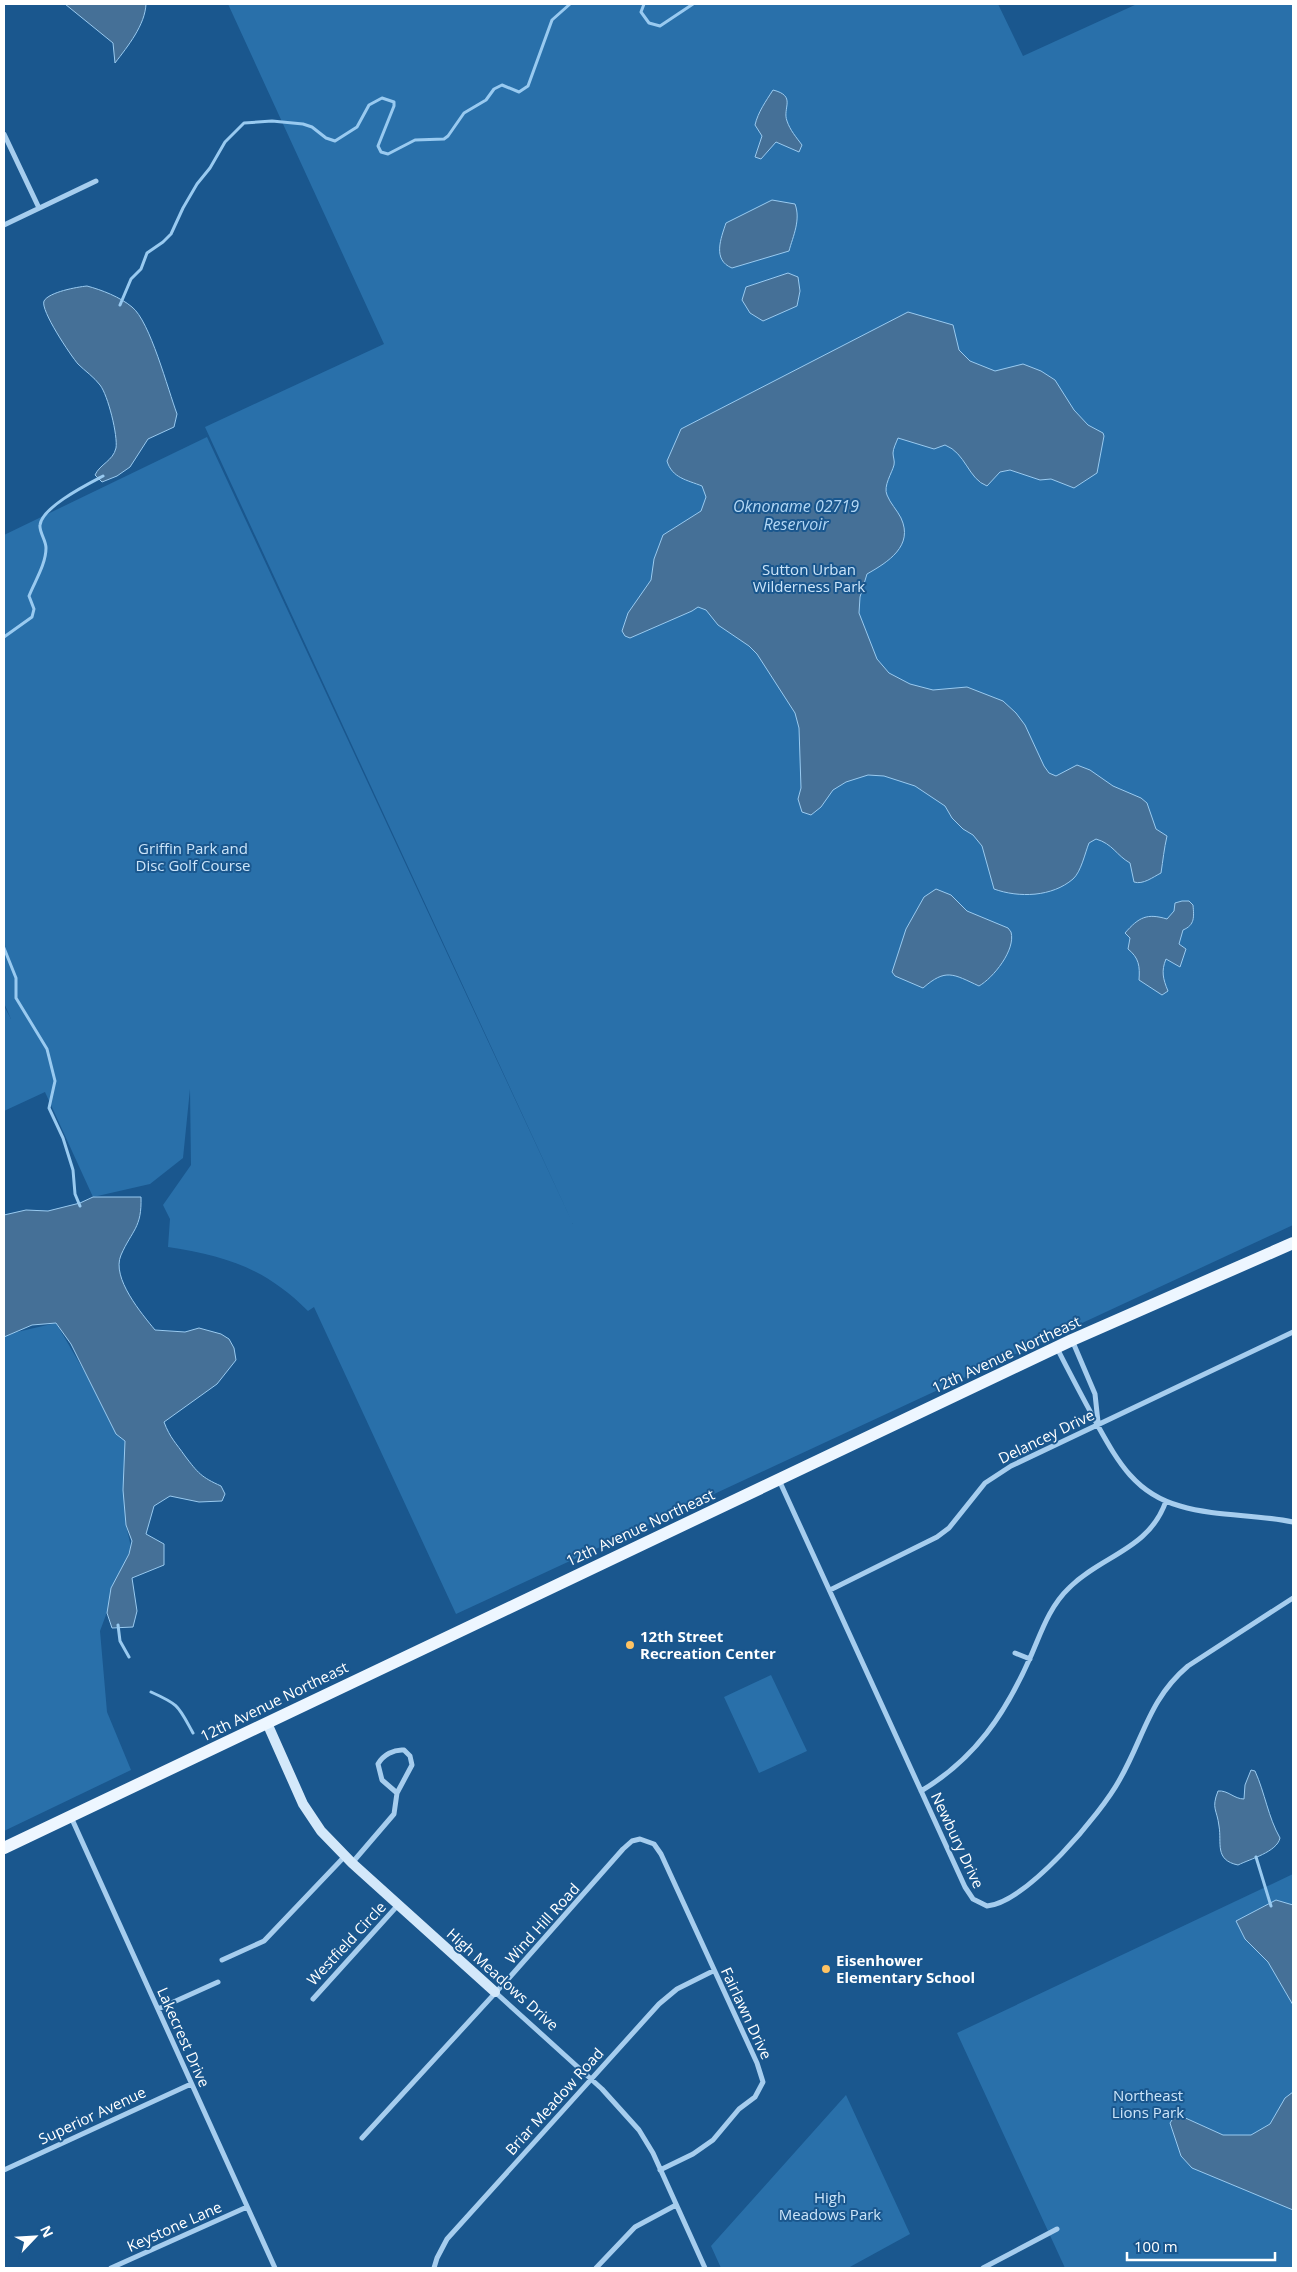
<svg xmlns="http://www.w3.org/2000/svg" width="1297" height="2272" font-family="'Open Sans',sans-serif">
<rect width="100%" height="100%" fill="#1a578e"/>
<!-- green -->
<path fill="#2970aa" d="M228,4H998L1023,56L1137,4H1293V1225L456,1614L314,1307L308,1311C265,1268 226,1256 168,1247L170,1219L163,1205L191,1165L190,1089L183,1158L150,1184L93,1197L45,1092L4,1111V1006L11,1019L4,1003V535L207,437L573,1224L205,427L384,344Z
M56,1323L125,1441L126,1525L131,1547L100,1631L107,1712L131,1770L4,1831V1335Z
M771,1675L807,1751L759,1773L724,1697Z
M1293,1874V2268H1065L957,2033Z
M846,2095L910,2234L848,2268H721L711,2246Z"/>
<!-- water -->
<path fill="#457097" stroke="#99caf0" d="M65,4H146C145,25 128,46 115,63L113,43Z
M773,90C797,96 782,108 787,121C790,130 796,137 802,145L799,152L776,142L761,159L755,157L762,136L755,125C758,112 766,101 773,90Z
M772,200L795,204C801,220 793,236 789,251L732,268C712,260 721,238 726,223Z
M788,273L798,277L800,291L797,306L763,321L750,313L742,300L746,287Z
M87,286C102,290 120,297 132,307C150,321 168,390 177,414L174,427L148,439L130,467L117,476L102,482L95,475C100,464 113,461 116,448C118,436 108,395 100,385C94,377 85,371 78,364C71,356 40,310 44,301C49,292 77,287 87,286Z
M908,312L953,325L959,350L970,361L995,371L1023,364L1041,371L1055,380L1074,410L1088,425L1103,433L1104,436L1097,473L1074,488L1051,479L1040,480L1010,470L1000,472L987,486C968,479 966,453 945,445L934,449L898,438C896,443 893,449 893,453C893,457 895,461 894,465C892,473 883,486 887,495C890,503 897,510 901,518C914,546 888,562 867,574L860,597L859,613L877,659L889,673L910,684L933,690L967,687L1003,701L1016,713L1025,725L1044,766L1049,773L1056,776L1077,765L1090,770L1113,786L1141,798L1147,803L1156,829L1167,836C1164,849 1163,860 1161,873C1153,877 1143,885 1134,882L1130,863C1116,855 1113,844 1096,839L1089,843C1085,853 1081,872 1073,879C1052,897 1019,898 994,889L982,846L973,835L963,829L952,818L945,806L915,786L884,776L868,775L846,782L833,790L821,807L811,815L802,812L798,799L801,788L799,728L795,713L757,654L749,646L718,625L706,610L698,607L692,611L630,638L625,636L622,631L628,613L651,580L654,559L663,535L701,511L706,497L702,486C687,480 672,478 667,461L681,429Z
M936,889L951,895L967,911L1008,928L1011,932C1016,950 993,978 979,986C953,974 946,968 923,988L895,976L892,972L906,929L924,897Z
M1182,901H1189L1193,905C1194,917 1195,925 1183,930L1179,944L1186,949L1180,967L1166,959C1161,971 1163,979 1168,991L1162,995L1139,980C1140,966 1139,958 1128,949L1130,938L1125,933C1139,917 1147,913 1167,919L1174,911L1175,903Z
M93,1197H141C142,1228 132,1230 121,1255C111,1278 142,1314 155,1330L185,1332L199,1328L221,1334L229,1339L234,1348L236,1360L217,1384L164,1422C170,1438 176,1443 185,1456C198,1473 201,1477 221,1486L225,1494L222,1501L199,1502L170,1496L154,1506L146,1534L164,1544V1565L132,1578L137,1611L133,1627L112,1628L107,1613L111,1588L129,1554L132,1541L126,1525L123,1490L125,1441L116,1434L71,1344L56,1323L32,1325L4,1337V1215L26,1210L48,1211L80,1203Z
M1251,1770L1255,1771C1265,1793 1268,1817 1280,1838C1277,1852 1250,1859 1238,1865C1214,1860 1222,1843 1219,1826C1217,1809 1211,1809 1218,1791C1228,1790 1234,1799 1244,1799L1245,1785Z
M1276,1900L1293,1905V2005L1268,1962L1245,1939L1236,1921Z
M1293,2092V2210L1192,2168L1181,2156L1170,2123L1174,2117L1181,2116L1223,2135H1251L1270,2124L1285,2098Z"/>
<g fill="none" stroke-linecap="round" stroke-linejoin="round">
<!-- stream -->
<path stroke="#99caf0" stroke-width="3" d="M644,4L641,12L649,23L660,26L693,4
M120,305L131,279L141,269L147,253L163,242L171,234L183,208L197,184L210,168L225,142L244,123L272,121L303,124L312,127L326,138L335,141L357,127L369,105L382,98L394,102V106L378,146L381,152L388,154L415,140L444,139L448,136L464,113L486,100L494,89L502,85L519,92L528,86L552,20L570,4
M4,637L32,617L34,609L29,596C35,581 46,564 46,548C46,540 39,532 40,525C42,507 88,484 103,476
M4,948L16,978V998L47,1049L55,1081L49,1108L63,1138L73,1170L75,1194L80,1206
M118,1625L120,1641L129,1657
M151,1692C180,1705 178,1706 193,1733
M1256,1857L1271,1906"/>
<!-- street -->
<path stroke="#a6cdee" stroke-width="5" d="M4,134L39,208
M4,225L96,181
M1072,1340L1095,1394L1098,1422
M1057,1348C1070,1374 1084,1400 1098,1426C1118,1462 1136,1494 1180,1506C1217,1517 1256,1514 1293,1522
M779,1480L965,1887L973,1899L987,1906C1027,1902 1101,1814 1120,1779C1144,1737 1149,1699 1188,1666L1293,1598
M830,1590L937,1537L949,1528L985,1483L1011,1466L1293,1332
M1015,1653L1030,1659
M921,1791C975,1759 1005,1714 1030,1658C1041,1633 1049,1607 1069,1588C1102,1555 1149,1550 1166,1501
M71,1817L275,2268
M352,1863L394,1814L397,1793L412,1765L410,1756L404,1750C394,1749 383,1755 378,1764L382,1780L397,1793
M222,1960L264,1941L345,1856
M495,1992L602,2089L639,2130L653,2153L705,2268
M313,1999L398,1905
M158,2009L218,1982
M362,2138L509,1978L623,1849L632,1841L640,1839L654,1844L661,1854L757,2063L763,2082L755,2097L739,2109L713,2140L693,2154L660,2170
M4,2170L191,2084
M111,2268L247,2207
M434,2268L437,2258L447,2239L659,2004L677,1989L713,1971
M596,2268L635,2227L676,2205
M983,2268L1057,2229"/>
<!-- secondary -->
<path stroke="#d3e8fa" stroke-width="10" d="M267,1723L303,1804L321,1831L352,1863L495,1992"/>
<!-- primary -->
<path stroke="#edf6ff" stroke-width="12" d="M4,1848L1072,1340L1293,1243"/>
</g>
<!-- markers -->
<g fill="#ffc363" stroke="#1a578e" stroke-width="2">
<circle cx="630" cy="1645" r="5"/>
<circle cx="826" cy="1969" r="5"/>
</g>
<g text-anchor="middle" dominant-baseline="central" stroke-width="4" stroke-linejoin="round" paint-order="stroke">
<!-- park labels -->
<g font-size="15" fill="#cce5fa" stroke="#1a578e">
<text x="809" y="569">Sutton Urban<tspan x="809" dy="17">Wilderness Park</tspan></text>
<text x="193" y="848">Griffin Park and<tspan x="193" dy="17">Disc Golf Course</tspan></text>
<text x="1148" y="2095">Northeast<tspan x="1148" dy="17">Lions Park</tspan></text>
<text x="830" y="2197">High<tspan x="830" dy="17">Meadows Park</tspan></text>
</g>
<!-- street labels -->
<g font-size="15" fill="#fff" stroke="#1a578e">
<text transform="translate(1006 1354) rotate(-25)">12th Avenue Northeast</text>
<text transform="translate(1046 1436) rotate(-26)">Delancey Drive</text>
<text transform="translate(640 1527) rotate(-25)">12th Avenue Northeast</text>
<text transform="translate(274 1701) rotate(-26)">12th Avenue Northeast</text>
<text transform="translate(958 1840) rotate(65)">Newbury Drive</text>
<text transform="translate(542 1923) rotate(-48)">Wind Hill Road</text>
<text transform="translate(346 1943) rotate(-47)">Westfield Circle</text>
<text transform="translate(503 1979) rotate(42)">High Meadows Drive</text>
<text transform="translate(747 2013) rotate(65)">Fairlawn Drive</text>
<text transform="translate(184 2037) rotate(66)">Lakecrest Drive</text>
<text transform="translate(554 2101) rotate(-48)">Briar Meadow Road</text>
<text transform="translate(92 2115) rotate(-25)">Superior Avenue</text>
<text transform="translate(174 2226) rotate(-24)">Keystone Lane</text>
</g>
<!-- poi labels -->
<g font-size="15" font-weight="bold" fill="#fff" stroke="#1a578e" text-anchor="start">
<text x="640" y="1636">12th Street<tspan x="640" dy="17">Recreation Center</tspan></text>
<text x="836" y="1960">Eisenhower<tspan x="836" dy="17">Elementary School</tspan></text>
</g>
<!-- water labels -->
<g font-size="16" font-style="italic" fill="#b2d7f5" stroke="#1a578e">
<text x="796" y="506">Oknoname 02719<tspan x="796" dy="18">Reservoir</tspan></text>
</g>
</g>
<!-- border -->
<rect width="1297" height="2272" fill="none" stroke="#ffffff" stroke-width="10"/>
<!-- north arrow -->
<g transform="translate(35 2237) rotate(65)" stroke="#1a578e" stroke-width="4" paint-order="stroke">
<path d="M0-4L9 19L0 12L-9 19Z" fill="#ffffff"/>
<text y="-8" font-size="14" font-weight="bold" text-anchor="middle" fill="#ffffff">N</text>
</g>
<!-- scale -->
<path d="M1127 2252v8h148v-8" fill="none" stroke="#ffffff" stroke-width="2.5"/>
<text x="1134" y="2252" font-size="15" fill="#ffffff" stroke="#1a578e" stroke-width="4" paint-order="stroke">100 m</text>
</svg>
